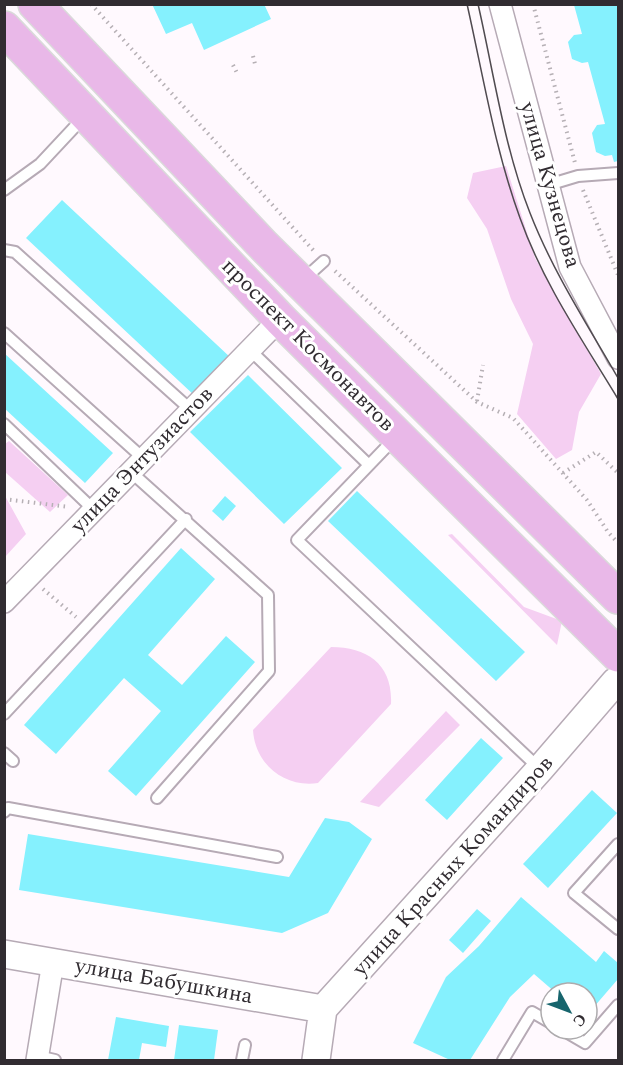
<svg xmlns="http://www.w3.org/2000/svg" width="623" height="1065" font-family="Spectral,serif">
<rect width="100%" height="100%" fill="#fff9fe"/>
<!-- green -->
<path fill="#f5cff2" d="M506,166L535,258L601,374L579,412L572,450L556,459L517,414L533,344L511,299L487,229L467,198L473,173Z
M9,441L68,495L50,512L5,472V444Z
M4,494L26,534L5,557H4Z
M452,534L524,607L562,621L557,645L448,535Z
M331,647C368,647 393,665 391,704L318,783C284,788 255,764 253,730Z
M446,711L460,725L379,807L360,802Z"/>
<!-- building -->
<path fill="#85f1fe" d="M152,4H264L271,19L204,50L192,23L166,34Z
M574,5H618V161L614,162L612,155L605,156L596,152L592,133L597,125L605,124L588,62L582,63L572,59L568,42L574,35L582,34Z
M62,200L231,358L195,396L26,238Z
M4,353L113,453L85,483L4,408Z
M248,375L342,468L284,524L190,432Z
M357,491L525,652L496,681L328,521Z
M225,496L236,506L223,521L212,511Z
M181,548L215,579L148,655L182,685L226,636L255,662L136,796L108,771L161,711L124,678L56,754L24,725Z
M481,738L503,758L447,820L425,800Z
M592,790L617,813L548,888L523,864Z
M325,818L349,822L372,839L328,913L282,933L19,890L28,834L289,877Z
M521,897L596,962L604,951L618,963V979L587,1015V993H556L534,974L510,997L470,1060H450L413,1043L446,977L479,946Z
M477,909L491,921L463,953L449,940Z
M116,1017L169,1026L166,1047L142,1043L139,1060H108Z
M179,1025L218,1030L214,1060H174Z"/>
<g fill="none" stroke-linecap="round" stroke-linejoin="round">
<!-- service casing -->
<g stroke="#b6aab5" stroke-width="14">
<path id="service" d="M548,185L578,176L618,173
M4,190L40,164L83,118
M4,250L15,252L191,410
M304,279L324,261
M4,333L144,459
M250,350L369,465
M4,424L94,510
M395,438L297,540L540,769
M131,472L268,595L269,671L157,798
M4,714L186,519
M4,753L13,761
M4,812L8,808L277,857
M618,844L574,893L618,929
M561,1029L585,1043L618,1005
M37,1056L55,1060
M242,1060L245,1045
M503,1060L532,1012L551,1023"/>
</g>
<!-- minor casing -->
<g stroke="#b6aab5" stroke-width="24">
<path id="minor" d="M500,4L570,267L618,358
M4,602L280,319
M37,1060L53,962"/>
</g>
<!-- tertiary casing -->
<g stroke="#b6aab5" stroke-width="30">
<path id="tertiary" d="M4,954L323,1009
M316,1060L323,1009L540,769L615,682"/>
</g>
<!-- primary casing -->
<g stroke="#dad9da" stroke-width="36">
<path id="primary" d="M35,4L264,246L618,597
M4,28L280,319L618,655"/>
</g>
<!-- path -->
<path stroke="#b6b0b5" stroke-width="4" stroke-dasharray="1.5 4.5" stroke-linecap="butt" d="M91,4L314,251
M533,4L575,163
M253,56L255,64
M233,65L237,73
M583,190L618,275
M335,271L477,402L513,418L587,500L608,532L618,543
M477,401L483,365
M563,473L596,452L618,473
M4,499L69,507
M43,589L76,617"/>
<!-- service -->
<use href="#service" stroke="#fff" stroke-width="10"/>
<!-- minor -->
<use href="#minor" stroke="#fff" stroke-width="21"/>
<!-- tertiary -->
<use href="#tertiary" stroke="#fff" stroke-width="27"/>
<!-- primary -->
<use href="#primary" stroke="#e9b8e8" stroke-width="33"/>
<!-- tram -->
<path stroke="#504b50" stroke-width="1.5" d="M467,4C483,75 495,150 520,218C543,283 583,341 618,399
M478,4C494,74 504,147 530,213C553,272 587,324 618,378"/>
</g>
<g text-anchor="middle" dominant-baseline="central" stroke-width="6" stroke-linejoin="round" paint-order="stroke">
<!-- street labels -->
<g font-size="22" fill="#312c31" stroke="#fff">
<text transform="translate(550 185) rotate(74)">улица Кузнецова</text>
<text transform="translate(308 345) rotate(45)">проспект Космонавтов</text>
<text transform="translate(142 460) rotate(-46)">улица Энтузиастов</text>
<text transform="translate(453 866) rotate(-48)">улица Красных Командиров</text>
<text transform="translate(164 981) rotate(10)">улица Бабушкина</text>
</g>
</g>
<!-- border -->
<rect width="623" height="1065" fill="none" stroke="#312c31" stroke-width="12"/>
<!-- north arrow -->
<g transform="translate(569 1011) rotate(131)"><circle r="28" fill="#ffffff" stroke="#adabad" stroke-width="1.5"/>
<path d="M0-4.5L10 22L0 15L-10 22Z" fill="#17656d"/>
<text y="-9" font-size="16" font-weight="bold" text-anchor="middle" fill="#312c31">С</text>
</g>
</svg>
